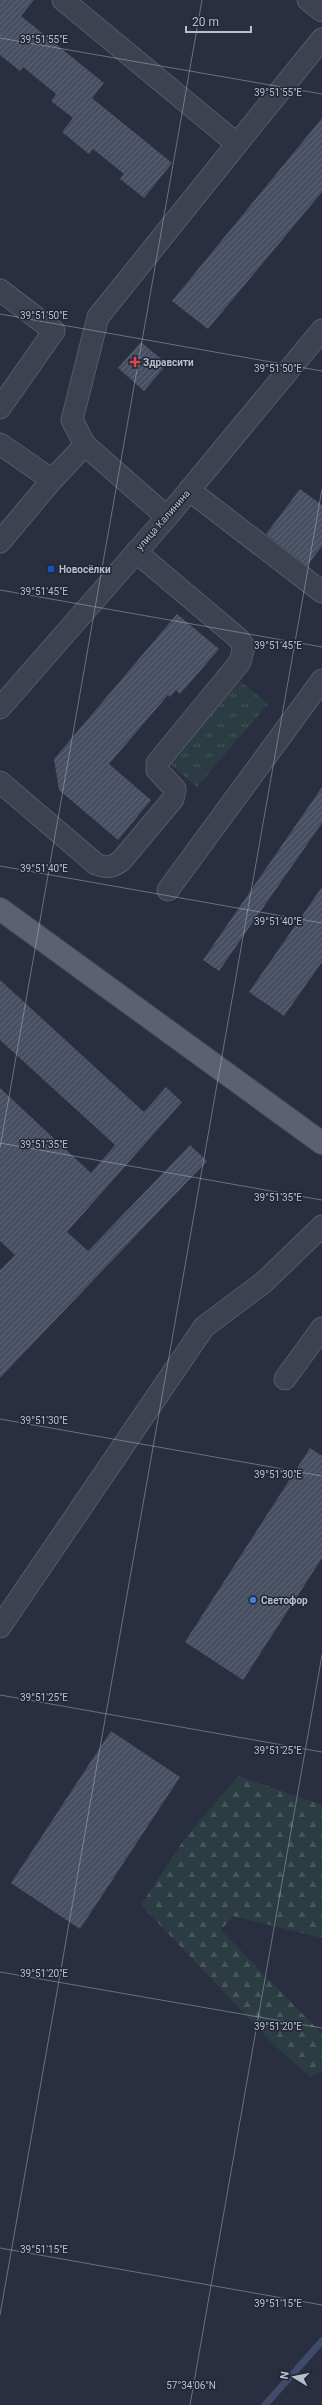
<svg xmlns="http://www.w3.org/2000/svg" width="322" height="2405" font-family="Roboto,sans-serif">
<defs>
<pattern id="forest-firs" width="22" height="20" patternUnits="userSpaceOnUse"><rect width="22" height="20" fill="#2b3c42"/><path d="M5 1l3.5 6h-7zM16 11l3.5 6h-7z" fill="#48565c"/></pattern>
<pattern id="park-tufts" width="24" height="20" patternUnits="userSpaceOnUse"><rect width="24" height="20" fill="#2b3c42"/><path d="M3 7l-1-3M5 7V3M7 7l1-3M15 17l-1-3M17 17v-4M19 17l1-3" fill="none" stroke="#48565c"/></pattern>
<pattern id="building-hatch" width="6" height="6" patternUnits="userSpaceOnUse"><rect width="6" height="6" fill="#484f62"/><path d="M-1 1l2-2M0 6l6-6M5 7l2-2" fill="none" stroke="#606777"/></pattern>
</defs>
<rect width="100%" height="100%" fill="#292f41"/>
<!-- forest -->
<path fill="url(#forest-firs)" d="M238,1776L322,1805V1938L233,1916L221,1930L322,2034V2071L310,2077L275,2046L141,1905L183,1841Z"/>
<!-- park -->
<path fill="url(#park-tufts)" d="M239,680L268,704L197,787L169,763Z"/>
<g fill="none" stroke-linecap="round" stroke-linejoin="round">
<!-- stream -->
<path stroke="#404b69" stroke-width="7" d="M265,2405L322,2341"/>
</g>
<!-- building -->
<path fill="url(#building-hatch)" d="M0,0H34L21,16L104,83L92,98L172,163L144,198L120,179L124,174L93,149L89,154L62,132L73,118L51,101L56,94L23,67L20,71L0,55Z
M322,118V192L208,329L172,301Z
M141,342L167,364L144,391L118,368Z
M300,489L322,505V546L307,566L266,534Z
M177,614L219,649L180,694L176,690L170,697L168,695L109,764L151,800L118,840L59,790L54,759Z
M322,787V823L219,971L203,960Z
M322,887V962L284,1016L249,992Z
M0,980L144,1112L166,1087L182,1102L67,1232L88,1251L190,1145L207,1161L0,1378V1270L15,1255L0,1241V1088L91,1173L115,1145L0,1040Z
M310,1448L322,1456V1558L243,1680L185,1642Z
M111,1731L180,1777L80,1929L11,1883Z"/>
<g fill="none" stroke-linecap="round" stroke-linejoin="round">
<!-- minor casing -->
<g stroke="#555a68" stroke-width="23">
<path id="minor" d="M63,0L237,144L322,39
M308,0L322,11
M0,290L54,331L0,408
M0,444L52,480L0,542
M52,480L85,445
M189,490L322,592
M167,517L85,445L72,420L98,317L237,144
M0,708L167,517L322,330
M0,782L96,864C107,868 111,868 121,861L173,799L175,789L157,770V763L240,662L244,646L238,638L136,552
M168,890L322,680
M285,1379L322,1328
M0,1627L204,1327L263,1283L322,1226"/>
</g>
<!-- major casing -->
<g stroke="#464b5a" stroke-width="24">
<path id="major" d="M0,909L322,1143"/>
</g>
<!-- minor -->
<use href="#minor" stroke="#3d4251" stroke-width="21"/>
<!-- major -->
<use href="#major" stroke="#5b6170" stroke-width="22"/>
</g>
<!-- ticks -->
<path fill="none" stroke="#babecb" stroke-width="1" stroke-opacity="0.45" d="M0,38L322,94M0,314L322,371M0,590L322,647M0,866L322,923M0,1143L322,1200M0,1148L202,0M0,1419L322,1476M0,1695L322,1752M0,1972L322,2028M0,2248L322,2305M0,2315L322,489M190,2405L322,1655"/>
<!-- markers -->
<path fill="#e0444e" stroke="#212736" stroke-width="1.5" d="M133 356h4v4h4v4h-4v4h-4v-4h-4v-4h4z"/>
<rect fill="#1a4fb4" stroke="#212736" stroke-width="1.5" x="47" y="565" width="8" height="8" rx="2"/>
<circle fill="#3f7fe0" stroke="#212736" stroke-width="1.5" cx="253" cy="1600" r="4"/>
<g text-anchor="middle" dominant-baseline="central" stroke-width="3" stroke-linejoin="round" paint-order="stroke">
<!-- poi labels -->
<g font-size="10" font-weight="bold" fill="#babecb" stroke="#212736" text-anchor="start">
<text x="143" y="362">Здравсити</text>
<text x="59" y="569">Новосёлки</text>
<text x="261" y="1600">Светофор</text>
</g>
<!-- street labels -->
<g font-size="10" fill="#babecb" stroke="#212736">
<text transform="translate(163 520) rotate(-49)">улица Калинина</text>
</g>
</g>
<g font-size="10" text-anchor="middle" fill="#babecb" stroke="#212736" stroke-width="3" stroke-linejoin="round" paint-order="stroke">
<text x="44" y="43">39°51'55"E</text>
<text x="278" y="96">39°51'55"E</text>
<text x="44" y="319">39°51'50"E</text>
<text x="278" y="372">39°51'50"E</text>
<text x="44" y="595">39°51'45"E</text>
<text x="278" y="649">39°51'45"E</text>
<text x="44" y="872">39°51'40"E</text>
<text x="278" y="925">39°51'40"E</text>
<text x="44" y="1148">39°51'35"E</text>
<text x="278" y="1201">39°51'35"E</text>
<text x="44" y="1424">39°51'30"E</text>
<text x="278" y="1478">39°51'30"E</text>
<text x="44" y="1701">39°51'25"E</text>
<text x="278" y="1754">39°51'25"E</text>
<text x="44" y="1977">39°51'20"E</text>
<text x="278" y="2030">39°51'20"E</text>
<text x="44" y="2253">39°51'15"E</text>
<text x="278" y="2307">39°51'15"E</text>
<text x="191" y="2389">57°34'06"N</text>
</g>
<!-- north arrow -->
<g transform="translate(294 2377) rotate(280)" stroke="#212736" stroke-width="3" paint-order="stroke">
<path d="M0-3L7 15L0 10L-7 15Z" fill="#babecb"/>
<text y="-6" font-size="11" font-weight="bold" text-anchor="middle" fill="#babecb">N</text>
</g>
<!-- scale -->
<path d="M186 26v6h65v-6" fill="none" stroke="#babecb" stroke-width="2"/>
<text x="192" y="26" font-size="12" fill="#babecb" stroke="#212736" stroke-width="3" paint-order="stroke">20 m</text>
</svg>
